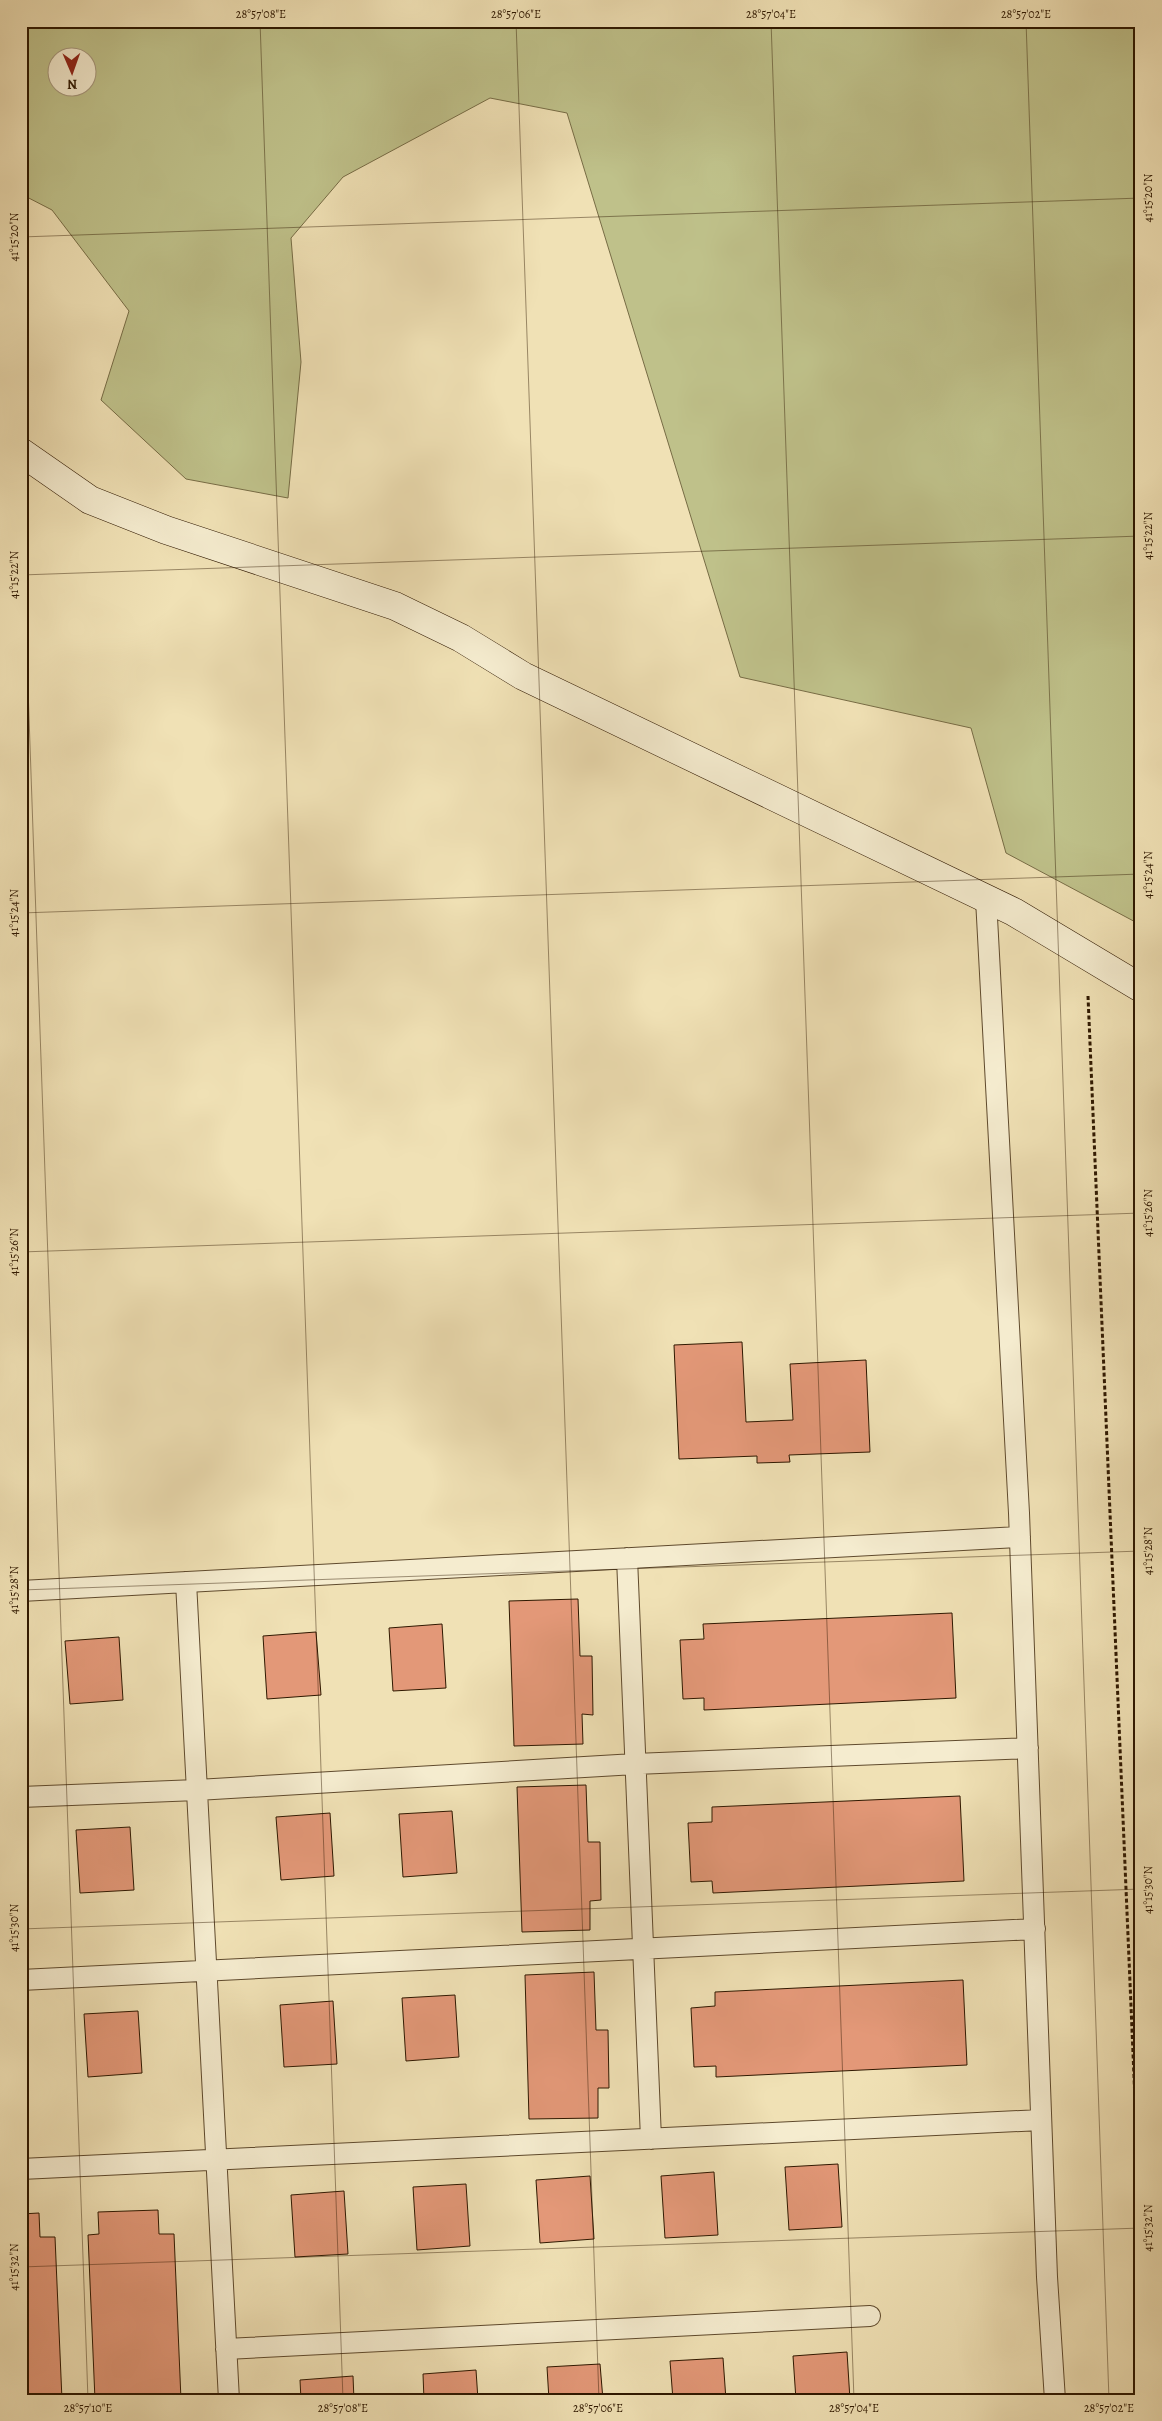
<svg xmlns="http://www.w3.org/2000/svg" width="1162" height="2421" font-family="Alegreya,serif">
<rect width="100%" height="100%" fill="#f0e1b5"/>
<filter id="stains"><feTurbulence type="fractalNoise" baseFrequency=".004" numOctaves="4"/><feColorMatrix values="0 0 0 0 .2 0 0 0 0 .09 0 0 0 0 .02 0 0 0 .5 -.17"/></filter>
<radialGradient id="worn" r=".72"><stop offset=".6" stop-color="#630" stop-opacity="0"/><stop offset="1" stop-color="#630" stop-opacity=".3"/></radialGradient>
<!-- green -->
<path fill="#bfc18a" stroke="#776c45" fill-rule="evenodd" d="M21,21H1141V925L1006,853L971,728L740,677L567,113L490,98L343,177L291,238L301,362L288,498L186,479L101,400L129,311L52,210L21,194ZM58,58H88V88H58Z"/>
<!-- building -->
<path fill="#e39878" stroke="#2f1800" d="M742,1342L746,1422L793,1420L790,1364L866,1360L870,1452L789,1455L790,1462L757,1463V1456L679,1459L674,1345Z
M578,1599L580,1656H592L593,1715L582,1714L583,1744L514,1746L509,1601Z
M952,1613L956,1698L704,1710V1698L683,1699L680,1640L704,1639L703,1624Z
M442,1624L446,1688L393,1691L389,1628Z
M316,1632L321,1695L267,1699L263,1636Z
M119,1637L123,1700L70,1704L65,1641Z
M586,1785L588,1842H600L601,1900L590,1901V1930L522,1932L517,1787Z
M960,1796L964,1881L713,1893L712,1881L691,1882L688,1823L712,1822V1807Z
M452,1811L457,1873L403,1877L399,1814Z
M330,1813L334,1876L281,1880L276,1817Z
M130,1827L134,1890L80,1893L76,1830Z
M594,1972L596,2030H608L609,2088H598V2118L529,2119L525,1975Z
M963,1980L967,2065L716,2077V2066L694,2067L691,2008L715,2006V1992Z
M455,1995L459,2057L406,2061L402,1998Z
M333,2001L337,2064L284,2067L280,2005Z
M138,2011L142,2073L88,2077L84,2014Z
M838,2164L842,2227L789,2230L785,2167Z
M714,2172L718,2235L665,2238L661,2176Z
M590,2176L594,2239L540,2243L536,2180Z
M466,2184L470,2246L417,2250L413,2187Z
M344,2191L348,2254L295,2257L291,2195Z
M158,2210L159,2234H174L181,2400H95L88,2235L99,2234L98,2212Z
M39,2213L40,2237H55L62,2400H21V2214Z
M847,2352L850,2400H796L793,2356Z
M723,2358L726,2400H673L670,2361Z
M600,2364L603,2400H549L547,2367Z
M476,2370L478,2400H424L423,2374Z
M353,2376L354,2400H301L300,2380Z"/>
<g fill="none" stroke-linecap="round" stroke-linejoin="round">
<!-- lane casing -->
<g stroke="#5f4a2d" stroke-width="22">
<path id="lane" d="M986,899L1019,1513L1047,2277L1055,2400
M627,1558L651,2139
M186,1582L229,2400
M21,1591L1020,1537
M21,1797L197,1790L635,1764L1028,1748
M21,1980L1035,1929
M21,2169L1041,2120
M226,2349L870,2316"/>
</g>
<!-- secondary casing -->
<g stroke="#2f1800" stroke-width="29">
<path id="secondary" d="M21,452L90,500L166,530L395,606L461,638L523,676L1014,912L1141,988"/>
</g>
<!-- path -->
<path stroke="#2f1800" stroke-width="3" stroke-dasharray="4 2.5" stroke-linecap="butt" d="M1088,996L1141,2241"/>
<!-- lane -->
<use href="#lane" stroke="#f5eccf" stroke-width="20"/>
<!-- secondary -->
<use href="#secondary" stroke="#f5eccf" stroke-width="28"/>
</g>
<!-- ticks -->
<path fill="none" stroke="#2f1800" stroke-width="1" stroke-opacity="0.45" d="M260,21L343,2400M516,21L599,2400M771,21L854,2400M1026,21L1109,2400M21,237L1141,198M21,488L88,2400M21,575L1141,536M21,913L1141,874M21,1252L1141,1213M21,1590L1141,1551M21,1929L1141,1889M21,2267L1141,2228"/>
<!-- margin -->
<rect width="1162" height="2421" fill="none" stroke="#f0e1b5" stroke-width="55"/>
<!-- north arrow -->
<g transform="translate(72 72) rotate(178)"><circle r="24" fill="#f5eccf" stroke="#a6977c"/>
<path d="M0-4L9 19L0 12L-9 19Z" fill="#8f2418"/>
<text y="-8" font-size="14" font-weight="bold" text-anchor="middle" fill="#2f1800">N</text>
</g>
<rect x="28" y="28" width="1106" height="2366" fill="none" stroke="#2f1800" stroke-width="2"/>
<g font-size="12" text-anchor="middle" fill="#2f1800">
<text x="261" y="18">28°57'08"E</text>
<text x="516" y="18">28°57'06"E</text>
<text x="771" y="18">28°57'04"E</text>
<text x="1026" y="18">28°57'02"E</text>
<text transform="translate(1148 198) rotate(-90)" y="4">41°15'20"N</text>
<text transform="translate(14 237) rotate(-90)" y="4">41°15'20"N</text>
<text transform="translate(1148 536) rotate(-90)" y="4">41°15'22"N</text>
<text transform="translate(14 575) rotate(-90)" y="4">41°15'22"N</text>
<text transform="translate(1148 875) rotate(-90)" y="4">41°15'24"N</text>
<text transform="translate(14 913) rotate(-90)" y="4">41°15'24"N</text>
<text transform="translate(1148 1213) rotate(-90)" y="4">41°15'26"N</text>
<text transform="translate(14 1252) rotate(-90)" y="4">41°15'26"N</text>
<text transform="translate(1148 1551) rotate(-90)" y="4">41°15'28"N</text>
<text transform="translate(14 1590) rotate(-90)" y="4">41°15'28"N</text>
<text transform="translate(1148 1890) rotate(-90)" y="4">41°15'30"N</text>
<text transform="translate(14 1928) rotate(-90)" y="4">41°15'30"N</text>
<text transform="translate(1148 2228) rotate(-90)" y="4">41°15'32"N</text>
<text transform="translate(14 2267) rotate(-90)" y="4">41°15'32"N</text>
<text x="88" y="2412">28°57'10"E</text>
<text x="343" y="2412">28°57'08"E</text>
<text x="598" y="2412">28°57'06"E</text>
<text x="854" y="2412">28°57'04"E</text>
<text x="1109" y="2412">28°57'02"E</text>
</g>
<rect width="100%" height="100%" filter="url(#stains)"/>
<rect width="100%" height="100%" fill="url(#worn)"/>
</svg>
